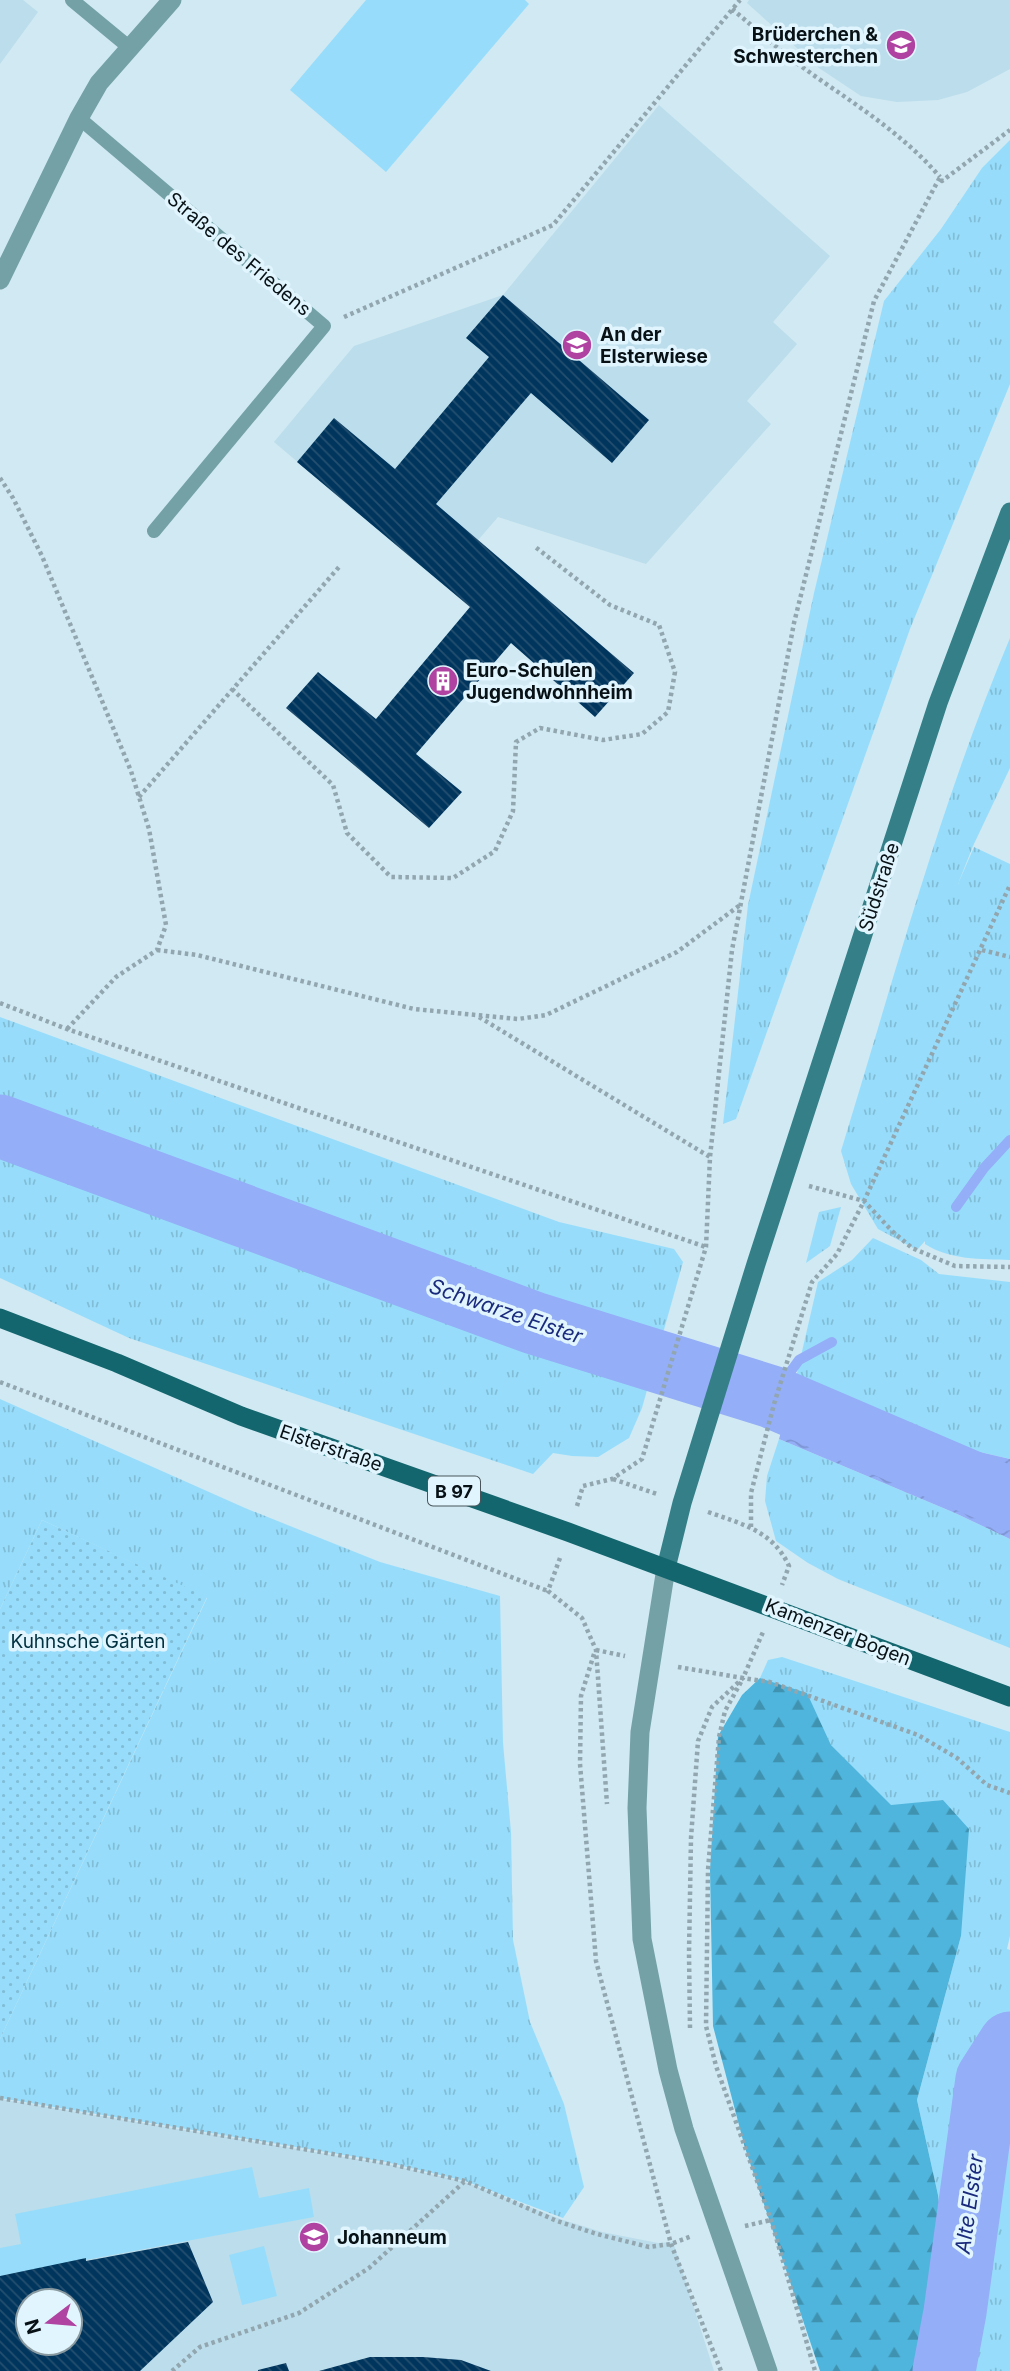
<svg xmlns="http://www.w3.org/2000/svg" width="1010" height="2371" font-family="Inter,sans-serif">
<defs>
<pattern id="grass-tufts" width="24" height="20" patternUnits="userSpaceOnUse" patternTransform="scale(1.75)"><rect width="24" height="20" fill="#97ddfb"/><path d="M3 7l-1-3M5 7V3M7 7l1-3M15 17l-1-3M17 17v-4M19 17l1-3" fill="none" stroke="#81bdd6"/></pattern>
<pattern id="forest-firs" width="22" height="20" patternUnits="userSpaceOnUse" patternTransform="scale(1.75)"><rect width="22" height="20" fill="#4fb5dc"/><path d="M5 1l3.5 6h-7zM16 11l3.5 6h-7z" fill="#4092b1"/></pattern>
<pattern id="garden-dots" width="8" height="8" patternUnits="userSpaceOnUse" patternTransform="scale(1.75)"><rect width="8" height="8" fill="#97ddfb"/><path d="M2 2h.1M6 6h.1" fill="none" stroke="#81bdd6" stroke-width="1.8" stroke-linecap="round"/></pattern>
<pattern id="water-waves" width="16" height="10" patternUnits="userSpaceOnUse" patternTransform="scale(1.75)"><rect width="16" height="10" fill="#94aef7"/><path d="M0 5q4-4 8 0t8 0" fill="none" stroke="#7e95d3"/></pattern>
<pattern id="building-back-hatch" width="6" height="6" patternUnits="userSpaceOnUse" patternTransform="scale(1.75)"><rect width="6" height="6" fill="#00355d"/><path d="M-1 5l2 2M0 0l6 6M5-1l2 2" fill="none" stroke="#244f6f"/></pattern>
</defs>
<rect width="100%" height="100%" fill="#d0e9f3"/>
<!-- built -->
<path fill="#bcddeb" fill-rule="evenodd" d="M0,0H23L38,12L0,64Z
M749,0H1010V69L967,92L938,100L897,102L861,96L819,68L747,3Z
M659,105L830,256L773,322L797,344L747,401L771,424L646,564L498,517L441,583L274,442L354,346L503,295Z
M0,2099L386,2164L465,2182L563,2220L602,2232L658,2243L673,2242L714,2371H0ZM28,2301H70V2343H28Z"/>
<!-- grass -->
<path fill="url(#grass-tufts)" d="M1010,140V384L910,629L736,1119L723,1124L748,905L814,593L884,301L941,229L982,168Z
M1010,638V768L973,846L958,884L974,847L1010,864V1260C981,1259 949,1260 925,1244V1241L917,1250L878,1229L851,1184L841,1151C894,979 940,804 1010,638Z
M0,1017L559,1222L674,1249L683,1262L642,1408L629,1438L598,1457L572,1456L553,1453L533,1474L129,1338L0,1278Z
M841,1207L830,1246L806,1263L819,1212Z
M873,1238L921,1260L939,1274L1010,1282V1459L954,1446L792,1395L818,1282L852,1260Z
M0,1399L245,1508L380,1562L500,1596L503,1743L511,1832L513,1940L530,2022L564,2104L584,2187L563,2218L465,2181L386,2162L0,2098V2039L207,1598L42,1520L0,1609Z
M779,1439L955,1513L1010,1539V1648L838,1579L808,1563L776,1541L765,1501L767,1476Z
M782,1657L1010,1732V1936L1007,1949L1010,1950V2038L984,2077L967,2191L962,2246L953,2312L938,2195L917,2100L961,1936L943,1800L891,1806L831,1745L807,1694L760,1678L768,1660Z
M1010,2048V2371H947L990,2080Z"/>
<!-- forest -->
<path fill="url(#forest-firs)" d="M760,1678L807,1693L831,1745L891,1805L943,1800L969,1829L961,1936L917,2100L938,2195L953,2312L942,2371H820L745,2148L713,2026L710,1870L718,1736L742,1695Z"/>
<!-- park -->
<path fill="#97ddfb" d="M366,0H525L529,4L386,172L290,90Z
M252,2167L259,2198L309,2188L314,2217L0,2276V2248L21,2244L15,2214Z
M264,2246L277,2296L242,2305L229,2255Z"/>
<!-- garden -->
<path fill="url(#garden-dots)" d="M42,1520L207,1597L0,2039V1609Z"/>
<!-- water -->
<path fill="url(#water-waves)" d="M792,1395L954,1446L1010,1459V1539L955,1513L779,1439Z"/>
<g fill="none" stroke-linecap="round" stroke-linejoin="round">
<!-- stream -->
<path stroke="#94aef7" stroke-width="10" d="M956,1207L984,1168L1010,1140
M772,1397L799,1360L832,1342"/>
<!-- river -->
<path stroke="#94aef7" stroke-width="63" d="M0,1126L534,1323L772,1397L1010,1499
M944,2371L955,2312L987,2079L1010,2043"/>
</g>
<!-- building -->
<path fill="url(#building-back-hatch)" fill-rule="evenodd" d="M503,295L649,420L612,463L531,393L436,504L634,673L595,717L511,643L416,754L462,792L429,828L286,708L318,672L376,719L470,607L297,462L334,418L395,469L489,357L466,338Z
M188,2242L213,2302L140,2371H0V2276L86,2258V2261ZM28,2301H70V2343H28Z
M370,2357H423L461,2360L491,2371H319Z
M286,2363L289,2371H258V2370Z"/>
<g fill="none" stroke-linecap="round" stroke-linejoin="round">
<!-- path -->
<path stroke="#92a6af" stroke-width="4.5" stroke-dasharray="3.5 3.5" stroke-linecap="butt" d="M732,9C753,26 773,45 794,61C844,98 899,129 940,177
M344,317L553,225L740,0
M0,478L13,498L42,556L131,771L149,829L166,925L157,950L116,977L67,1029
M232,689L333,785L347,833L391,877L453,878L495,851L513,811L516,742L540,728L603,740L642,734L668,712L675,672L659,625L610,605L534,546
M139,797L339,567
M157,950L197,955L414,1009L518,1019L546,1015L677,952L740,905
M982,950L1010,957
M0,1003L67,1029L706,1247
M479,1017L710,1157
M809,1186L864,1201L893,1232L912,1248L955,1266L1010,1267
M0,1382L548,1591
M613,1479L657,1494
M577,1506L583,1486L612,1479L642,1459L706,1247L710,1157L732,950L794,623L874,301L940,177L942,181L1010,130
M708,1512C742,1524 773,1531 789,1566L782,1585
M751,1527V1493L774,1404L812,1282L837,1254L864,1201L1010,885
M560,1558L548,1591L582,1618L596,1650L607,1804
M596,1650L625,1656
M594,1654L581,1696L580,1764L596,1961L671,2244L721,2371
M678,1667L743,1678L763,1632
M741,1682L725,1711L719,1737L708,1870L706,2026L716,2066L771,2220L815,2371
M690,2028L689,1953L691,1838L698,1741L712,1707L743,1678L770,1682L918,1735L957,1758L987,1785L1010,1793
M0,2098L386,2163L465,2181L557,2221L597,2234L649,2247L671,2244L692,2236
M745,2226L771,2220
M172,2371L200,2347L299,2313L369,2268L464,2182"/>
<!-- service -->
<path stroke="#74a1a6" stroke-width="14" d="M72,0L130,48
M79,118L324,326L154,531"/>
<!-- minor -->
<path stroke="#74a1a6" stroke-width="19" d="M0,280L79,118L99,83L172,0
M666,1568L640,1732L637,1808L642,1939L668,2070L684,2129L768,2371"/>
<!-- secondary -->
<path stroke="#358088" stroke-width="19" d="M666,1568L682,1503L756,1264L938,703L1010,512"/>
<!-- primary -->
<path stroke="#13666d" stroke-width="19" d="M0,1318L117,1363L241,1416L568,1532L1010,1697"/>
</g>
<!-- icons -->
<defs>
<g id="school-disc" transform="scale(1.575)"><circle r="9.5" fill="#b043a2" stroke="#e1f5fe"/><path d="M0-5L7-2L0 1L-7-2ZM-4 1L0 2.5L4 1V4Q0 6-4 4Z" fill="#fff"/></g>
<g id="building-disc" transform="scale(1.575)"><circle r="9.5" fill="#b043a2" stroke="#e1f5fe"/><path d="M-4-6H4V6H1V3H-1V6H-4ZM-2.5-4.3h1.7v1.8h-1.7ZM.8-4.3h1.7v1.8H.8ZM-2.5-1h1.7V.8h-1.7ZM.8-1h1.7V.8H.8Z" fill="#fff"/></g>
</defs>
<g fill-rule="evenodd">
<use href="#school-disc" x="901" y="45"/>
<use href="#school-disc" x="577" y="345"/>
<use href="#building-disc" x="443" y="681"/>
<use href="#school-disc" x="314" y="2237"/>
</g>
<g text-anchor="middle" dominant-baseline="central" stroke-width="7" stroke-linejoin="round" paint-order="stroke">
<!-- shield labels -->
<rect fill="#e1f5fe" stroke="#49555b" stroke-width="2" x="428" y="1476.5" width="52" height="29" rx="5"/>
<g font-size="18" font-weight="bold" fill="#081115">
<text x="454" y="1491">B 97</text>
</g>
<!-- poi labels -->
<g font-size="19" font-weight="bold" fill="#081115" stroke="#e1f5fe" text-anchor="start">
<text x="878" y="34" text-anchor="end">Brüderchen &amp;<tspan x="878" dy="22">Schwesterchen</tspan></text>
<text x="600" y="334">An der<tspan x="600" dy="22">Elsterwiese</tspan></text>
<text x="466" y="670">Euro-Schulen<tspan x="466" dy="22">Jugendwohnheim</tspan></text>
<text x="337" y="2237">Johanneum</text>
</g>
<!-- street labels -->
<g font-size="19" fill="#081115" stroke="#e1f5fe">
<text transform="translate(239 254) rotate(40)">Straße des Friedens</text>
<text transform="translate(879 887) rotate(-72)">Südstraße</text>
<text transform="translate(331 1448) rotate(19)">Elsterstraße</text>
<text transform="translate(838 1632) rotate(21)">Kamenzer Bogen</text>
</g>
<!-- park labels -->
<g font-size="19" fill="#003140" stroke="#e1f5fe">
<text x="88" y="1641">Kuhnsche Gärten</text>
</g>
<!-- water labels -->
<g font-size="21" font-style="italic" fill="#1a2a7c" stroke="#e1f5fe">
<text transform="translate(506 1311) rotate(19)">Schwarze Elster</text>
<text transform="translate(969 2204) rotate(-82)">Alte Elster</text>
</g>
</g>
<!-- north arrow -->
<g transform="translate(49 2322) rotate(254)"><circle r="33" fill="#e1f5fe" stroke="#8a9aa1" stroke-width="2"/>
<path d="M0-5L12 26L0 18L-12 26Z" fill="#b043a2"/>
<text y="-10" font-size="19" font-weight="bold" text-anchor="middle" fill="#081115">N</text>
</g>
</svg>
